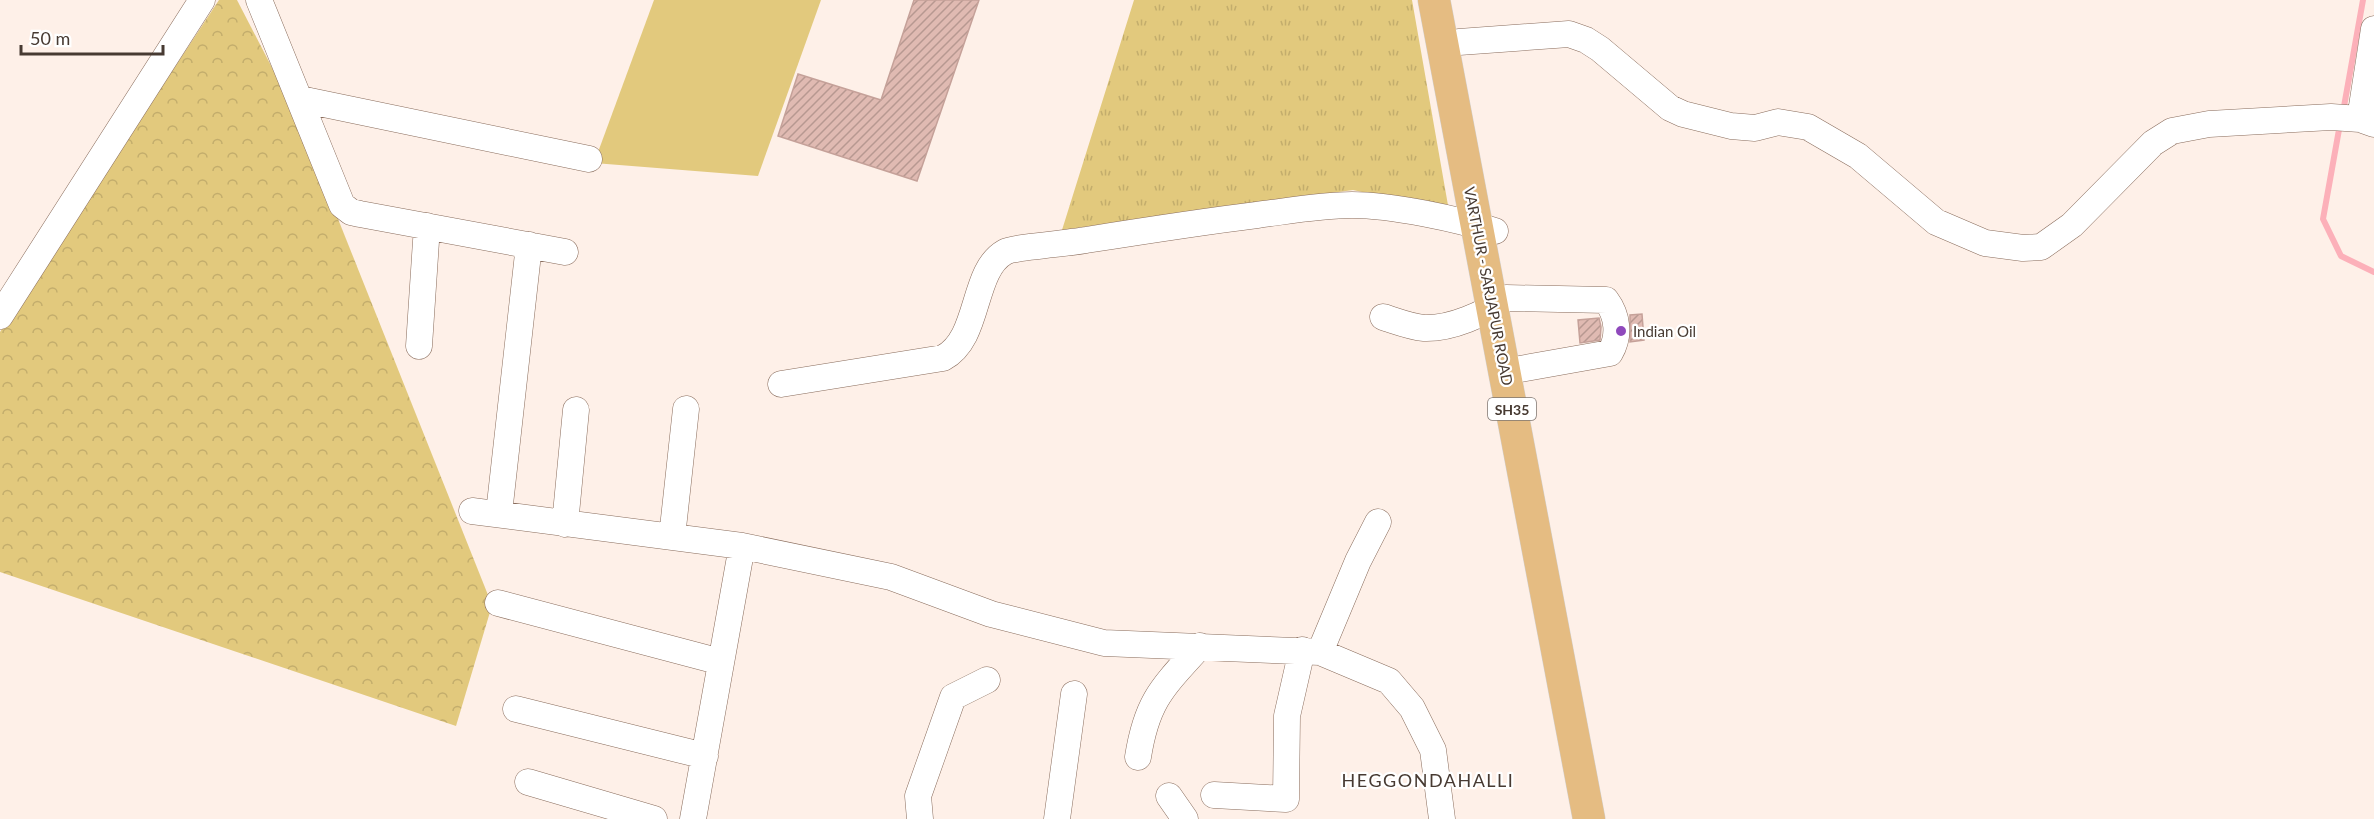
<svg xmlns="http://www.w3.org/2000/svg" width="2374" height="819" font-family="Lato,sans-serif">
<defs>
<pattern id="grass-tufts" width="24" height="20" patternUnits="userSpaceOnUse" patternTransform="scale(1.5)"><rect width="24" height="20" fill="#e2c97d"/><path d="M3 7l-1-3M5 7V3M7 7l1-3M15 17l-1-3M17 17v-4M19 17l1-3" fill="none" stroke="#c3ad6c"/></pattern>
<pattern id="park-crowns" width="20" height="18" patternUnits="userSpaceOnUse" patternTransform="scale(1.5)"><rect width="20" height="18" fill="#e2c97d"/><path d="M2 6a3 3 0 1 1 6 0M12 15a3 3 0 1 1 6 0" fill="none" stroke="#c3ad6c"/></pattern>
<pattern id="building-hatch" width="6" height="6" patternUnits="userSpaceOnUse" patternTransform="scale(1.5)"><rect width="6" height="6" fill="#e0bab2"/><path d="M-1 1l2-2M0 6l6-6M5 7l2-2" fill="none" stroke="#b79891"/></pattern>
</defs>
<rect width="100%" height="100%" fill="#fef0e8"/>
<!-- grass -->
<path fill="url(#grass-tufts)" d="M1134,0H1412L1449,211L1353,190L1062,230Z"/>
<!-- park -->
<path fill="url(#park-crowns)" d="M219,0H237L297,116L488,595L490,612L456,726L0,572V332Z"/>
<!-- pitch -->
<path fill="#e2c97d" d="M654,0H821L758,176L594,163Z"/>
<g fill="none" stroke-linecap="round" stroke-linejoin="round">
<!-- stream -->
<path stroke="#fcb0b9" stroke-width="6" d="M2343,112L2363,0
M2340,124L2323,219L2341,256L2374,272"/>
</g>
<!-- building -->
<path fill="url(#building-hatch)" stroke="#c5a199" stroke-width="1.5" d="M914,0H979L917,181L778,136L798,74L881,100Z
M1642,314L1644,340L1630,342V315Z
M1599,318L1601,327L1600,340L1580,343L1578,320Z"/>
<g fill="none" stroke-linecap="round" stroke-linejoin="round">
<!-- minor casing -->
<g stroke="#896c5c" stroke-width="27">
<path id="minor" d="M259,0L342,205L351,212L360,214L565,252
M1459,42L1569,34L1586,40L1600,49L1670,108L1683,114L1731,126L1755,128L1778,122L1808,127L1858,156L1936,222L1985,243L2023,248L2041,247L2072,225L2153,143L2172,131L2209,124L2331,117L2360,119L2374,124
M300,99L589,159
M2360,119L2374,29
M0,316L202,0
M1383,317C1396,321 1411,327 1424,328C1451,329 1485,314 1506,298L1606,300C1618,316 1620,336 1610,353L1520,369
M419,346L427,226
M781,384L943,358C981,338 971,271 1005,252C1014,247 1072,243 1086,240C1143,231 1200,222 1257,215C1288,211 1321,205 1352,205C1392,205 1458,219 1495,231
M472,511L742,546L891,577L991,614L1104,643L1320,652L1389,681L1412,708L1433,750L1442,819
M499,513L529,245
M565,524L576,410
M672,537L686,409
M498,603L721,662
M1320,652L1358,561L1378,522
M516,709L705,756
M1138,757C1147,700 1163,687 1200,646
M528,782L654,819
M1214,795L1286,799L1287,716L1302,650
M1169,796L1185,819
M693,819L742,546
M920,819L918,796L953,697L987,680
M1057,819L1074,694"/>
</g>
<!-- major casing -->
<g stroke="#d3d0ce" stroke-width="33">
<path id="major" d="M1434,0L1589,819"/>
</g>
<!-- minor -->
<use href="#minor" stroke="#fff" stroke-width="26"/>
<!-- major -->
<use href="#major" stroke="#e5bc82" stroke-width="32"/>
</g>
<!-- markers -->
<circle fill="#8f49bc" stroke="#fff" stroke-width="2" cx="1621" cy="331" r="6"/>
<g text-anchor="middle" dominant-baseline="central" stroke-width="4.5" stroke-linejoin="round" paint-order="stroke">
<!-- shield labels -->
<rect fill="#fff" stroke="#7e7570" stroke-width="1.5" x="1488" y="398" width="48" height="22" rx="4.5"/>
<g font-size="14" font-weight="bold" fill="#473a32">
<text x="1512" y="409">SH35</text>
</g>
<!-- street labels -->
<g font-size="15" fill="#473a32" stroke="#fff">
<text transform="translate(1489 286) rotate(79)">VARTHUR - SARJAPUR ROAD</text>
</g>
<!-- poi labels -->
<g font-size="15" fill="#473a32" stroke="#fff" text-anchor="start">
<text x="1633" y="331">Indian Oil</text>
</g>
<!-- quarter labels -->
<g font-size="18" letter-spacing="1.5" fill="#473a32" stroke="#fff">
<text x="1428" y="780">HEGGONDAHALLI</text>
</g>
</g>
<!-- scale -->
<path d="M21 45v9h142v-9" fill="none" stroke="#473a32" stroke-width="3"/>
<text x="30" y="45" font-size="18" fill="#473a32" stroke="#ffffff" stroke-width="4.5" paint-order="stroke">50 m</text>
</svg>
